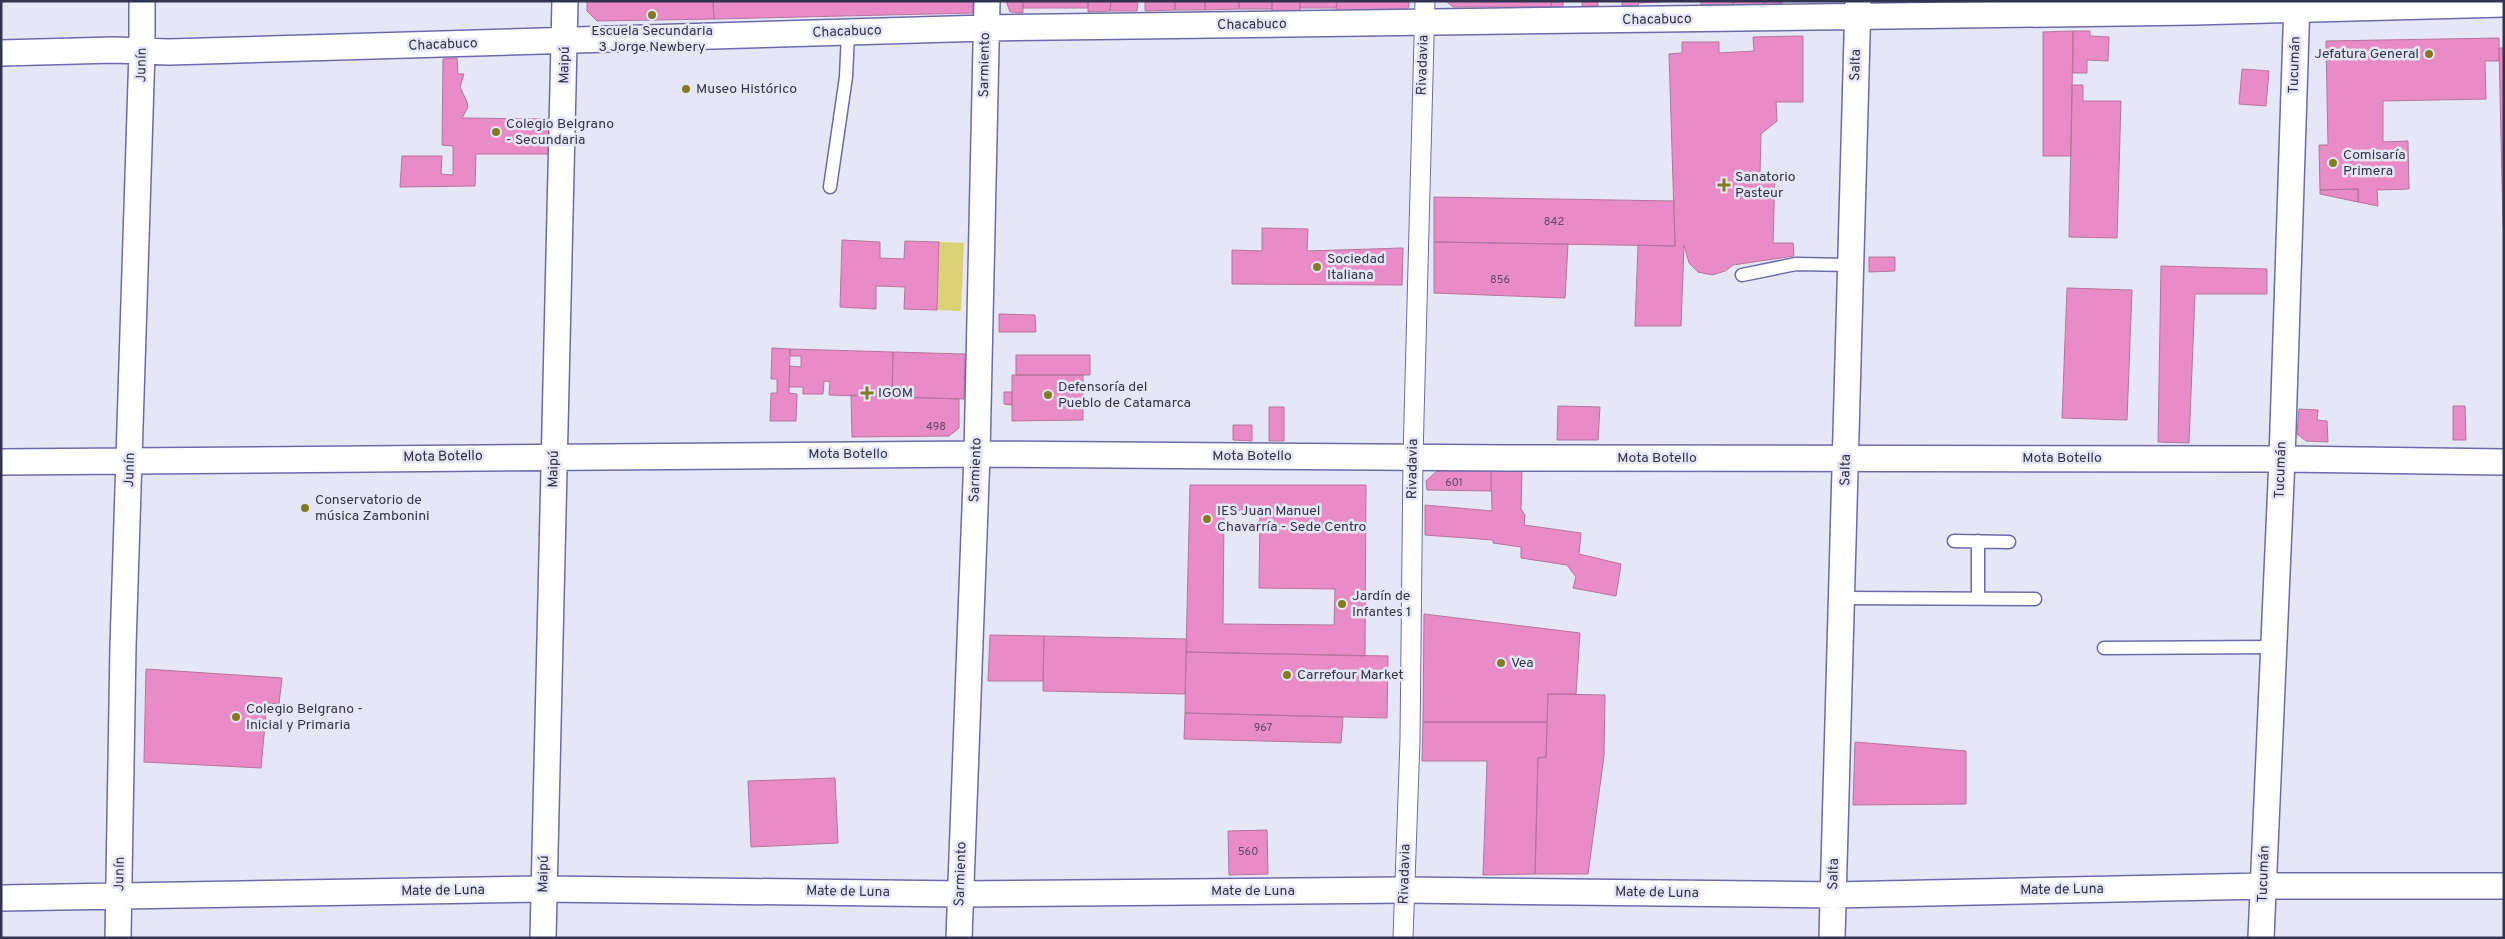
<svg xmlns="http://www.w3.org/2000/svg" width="2505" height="939" font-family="Overpass,sans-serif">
<rect width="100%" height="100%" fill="#e6e7f6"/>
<!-- green -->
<path fill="#dcd275" d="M939,242L964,243L961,311L937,310Z"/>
<!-- building -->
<path fill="#e98bc6" stroke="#b6749d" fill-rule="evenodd" d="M587,1H713L714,19L597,21L587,11Z
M713,1H973V13L714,19Z
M1006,1H1023V13L1010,12Z
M1023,1H1088V8H1023Z
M1088,1H1111L1110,11L1088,12Z
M1111,1H1138L1137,11H1110Z
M1145,1H1175V10L1145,11Z
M1175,1H1205V10H1175Z
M1205,1H1239V9L1205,10Z
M1239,1H1272V9H1239Z
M1272,1H1300V11H1272Z
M1300,1H1337L1336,8H1300Z
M1337,1H1409V7L1404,11H1336Z
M1446,1H1551V7H1453Z
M1551,1H1563V7H1551Z
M1582,1H1598V6H1582Z
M1622,1H1639L1638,6H1622Z
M1639,1H1676L1639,3Z
M1701,1H1733V5H1701Z
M1733,1H1764V5H1733Z
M1764,1H1782V4L1764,5Z
M2073,31L2071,156H2043V32Z
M2073,31H2090V36L2109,37L2108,61L2087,60V73H2073Z
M1803,36V102H1776L1777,121L1761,134L1760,173H1775L1773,243H1793L1794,256L1733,265L1725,271L1712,275L1698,272L1689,263L1684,245L1681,326H1635L1638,245L1675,246L1669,54L1682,53V42H1719V53L1754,51L1753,37Z
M2499,38V61H2485L2486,99L2383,101V142L2408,141L2409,189L2377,190L2378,206L2358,202V189L2320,190L2319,145H2328L2326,41Z
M2499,48H2504V227H2503Z
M457,58L458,74H464L460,87L467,102L468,107L462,118L550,119L549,154H476L475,186L400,187L402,156H442L441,174L453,175V146L442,145L443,59Z
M2242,69L2269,71L2266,106L2239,104Z
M2072,85H2083V101H2121L2117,238L2069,237Z
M2358,189V202L2320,194V190Z
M1434,197L1674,201L1675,246L1434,242Z
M1262,228L1308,229L1307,251L1403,248L1402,285L1232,284V250L1262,251Z
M842,240L880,242V258L904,259L905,241L939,242L937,310L904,309L905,287L876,286V309L840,307Z
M1434,242L1568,244L1565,298L1434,293Z
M1869,257H1895V271L1869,272Z
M2161,266L2267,269V294H2195L2189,443L2158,442Z
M2067,288L2132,290L2127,420L2062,418Z
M999,314L1035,315L1036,332H999Z
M772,348L790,349L789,393L797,394L796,421H770L771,393H777V379H771Z
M790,349L893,352L892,397L829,395L830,382L824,381L823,394H803V387H789L790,366L801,367V356H790Z
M893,352L965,354L964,399L892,397Z
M1016,355H1090V375H1016Z
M1012,375H1083V420L1012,421Z
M1004,392H1012V405L1004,404Z
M851,395L959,399V428L949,436L852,437Z
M1558,406L1600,407L1598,440H1557Z
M2453,406H2465L2466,440H2453Z
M1269,407H1284V441H1269Z
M2299,409L2318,410L2317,420L2327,421L2328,442L2306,441L2297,434Z
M1233,425H1252V441L1233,440Z
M1437,471H1491V491L1427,490L1426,481Z
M1491,471H1522L1521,509L1525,515L1524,525L1581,533L1579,554L1621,564L1616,596L1573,588L1576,577L1567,565L1521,558V547L1493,543V540L1425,535V505L1492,511Z
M1190,485H1366L1365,656L1186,652ZM1224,514H1260L1259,588L1335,589L1334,625L1223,624Z
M1424,614L1580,633L1576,694H1548L1547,722H1423Z
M990,635L1044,636L1043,681H988Z
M1044,636L1187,639L1185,694L1043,691Z
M1186,652L1388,656L1387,718L1185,713Z
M146,669L282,678L279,704L267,703L261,768L144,762Z
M1548,694L1605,695L1604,756L1588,874H1535L1538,758L1546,757Z
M1185,713L1343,717L1341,743L1184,739Z
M1423,722H1547L1546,757L1538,758L1535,874L1483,875L1487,761H1422Z
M1855,742L1966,751V804L1853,805Z
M835,778L838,843L751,847L748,781Z
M1267,830L1268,874L1229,875L1228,831Z"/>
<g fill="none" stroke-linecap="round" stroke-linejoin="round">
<!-- service casing -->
<g stroke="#6b6bac" stroke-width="15">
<path id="service" d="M830,187L846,77L848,33
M1742,275L1796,264L1851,265
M1954,541L2009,542
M1978,541V598
M1842,598L2035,599
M2104,648L2274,647"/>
</g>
<!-- pedestrian casing -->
<g stroke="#6b6bac" stroke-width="21">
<path id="pedestrian" d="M1403,938L1410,740L1413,457L1425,1"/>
</g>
<!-- minor casing -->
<g stroke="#6b6bac" stroke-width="28">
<path id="minor" d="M1,53L114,50L169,52L986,28L2194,12L2504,4
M1,462L977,454L1508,458L2282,459L2504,462
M1,898L544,889L960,894L1405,890L1834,895L2263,886H2504
M118,938L123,646L142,51V1
M543,938L565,1
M959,938L977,454L987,1
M1832,938L1858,1
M2261,938L2282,459L2297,1"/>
</g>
<!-- service -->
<use href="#service" stroke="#fff" stroke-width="12"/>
<!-- pedestrian -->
<use href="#pedestrian" stroke="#fff" stroke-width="19"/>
<!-- minor -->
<use href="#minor" stroke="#fff" stroke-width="25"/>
</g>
<!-- markers -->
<g fill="#847a1f" stroke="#e6e7f6" stroke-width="2">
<circle cx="652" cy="15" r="5"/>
<circle cx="2429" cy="54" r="5"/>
<circle cx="686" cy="89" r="5"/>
<circle cx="496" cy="132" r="5"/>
<circle cx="2333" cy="163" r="5"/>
<path d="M1721.5 177.5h5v5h5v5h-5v5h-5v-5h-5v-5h5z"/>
<circle cx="1317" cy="267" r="5"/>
<path d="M864.5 385.5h5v5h5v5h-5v5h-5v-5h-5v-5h5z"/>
<circle cx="1048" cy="395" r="5"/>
<circle cx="305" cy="508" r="5"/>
<circle cx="1207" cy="519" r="5"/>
<circle cx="1342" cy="604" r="5"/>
<circle cx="1501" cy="663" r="5"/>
<circle cx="1287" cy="675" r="5"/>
<circle cx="236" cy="717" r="5"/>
</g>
<g text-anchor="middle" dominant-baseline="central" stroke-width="5" stroke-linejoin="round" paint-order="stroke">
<!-- number labels -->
<g font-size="11" fill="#60496d">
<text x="1554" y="222">842</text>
<text x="1500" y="280">856</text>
<text x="936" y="427">498</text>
<text x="1454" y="483">601</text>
<text x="1263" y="728">967</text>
<text x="1248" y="852">560</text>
</g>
<!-- street labels -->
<g font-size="14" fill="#32334f" stroke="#e6e7f6">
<text transform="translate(1657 20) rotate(-1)">Chacabuco</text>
<text transform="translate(1252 25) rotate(-1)">Chacabuco</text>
<text transform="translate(847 32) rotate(-2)">Chacabuco</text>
<text transform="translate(443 45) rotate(-2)">Chacabuco</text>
<text transform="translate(142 65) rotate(-89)">Junín</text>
<text transform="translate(565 65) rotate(-89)">Maipú</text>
<text transform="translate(985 65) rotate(-89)">Sarmiento</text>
<text transform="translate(1423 65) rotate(-88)">Rivadavia</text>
<text transform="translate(1856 65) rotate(-88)">Salta</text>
<text transform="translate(2295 65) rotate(-88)">Tucumán</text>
<text x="848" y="454">Mota Botello</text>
<text x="1252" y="456">Mota Botello</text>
<text transform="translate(443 457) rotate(-1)">Mota Botello</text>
<text x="1657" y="458">Mota Botello</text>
<text x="2062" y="458">Mota Botello</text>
<text transform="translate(554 469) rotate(-89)">Maipú</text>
<text transform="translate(1413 469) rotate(-89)">Rivadavia</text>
<text transform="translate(130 470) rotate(-88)">Junín</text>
<text transform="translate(976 470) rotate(-88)">Sarmiento</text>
<text transform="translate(1846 470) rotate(-89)">Salta</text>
<text transform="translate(2281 470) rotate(-88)">Tucumán</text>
<text transform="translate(120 874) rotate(-89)">Junín</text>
<text transform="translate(544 874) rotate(-89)">Maipú</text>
<text transform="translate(961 874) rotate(-88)">Sarmiento</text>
<text transform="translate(1405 874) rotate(-88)">Rivadavia</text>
<text transform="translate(1834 874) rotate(-88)">Salta</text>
<text transform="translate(2264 874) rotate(-88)">Tucumán</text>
<text transform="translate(2062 890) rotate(-1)">Mate de Luna</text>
<text transform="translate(443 891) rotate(-1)">Mate de Luna</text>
<text x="1253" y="891">Mate de Luna</text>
<text transform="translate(848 892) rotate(1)">Mate de Luna</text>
<text transform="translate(1657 893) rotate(1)">Mate de Luna</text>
</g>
<!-- poi labels -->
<g font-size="14" fill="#32334f" stroke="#e6e7f6" text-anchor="start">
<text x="652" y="31" text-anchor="middle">Escuela Secundaria<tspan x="652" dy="16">3 Jorge Newbery</tspan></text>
<text x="2419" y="54" text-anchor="end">Jefatura General</text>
<text x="696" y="89">Museo Histórico</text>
<text x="506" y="124">Colegio Belgrano<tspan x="506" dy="16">- Secundaria</tspan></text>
<text x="2343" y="155">Comisaría<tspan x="2343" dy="16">Primera</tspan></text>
<text x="1735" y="177">Sanatorio<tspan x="1735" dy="16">Pasteur</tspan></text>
<text x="1327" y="259">Sociedad<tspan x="1327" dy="16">Italiana</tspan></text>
<text x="1058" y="387">Defensoría del<tspan x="1058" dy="16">Pueblo de Catamarca</tspan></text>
<text x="878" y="393">IGOM</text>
<text x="315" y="500">Conservatorio de<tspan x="315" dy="16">música Zambonini</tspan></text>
<text x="1217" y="511">IES Juan Manuel<tspan x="1217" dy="16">Chavarría - Sede Centro</tspan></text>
<text x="1352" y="596">Jardín de<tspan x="1352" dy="16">Infantes 1</tspan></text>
<text x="1511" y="663">Vea</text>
<text x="1297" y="675">Carrefour Market</text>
<text x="246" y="709">Colegio Belgrano -<tspan x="246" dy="16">Inicial y Primaria</tspan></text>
</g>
</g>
<!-- border -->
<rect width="2505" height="939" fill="none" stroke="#32334f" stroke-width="5"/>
</svg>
